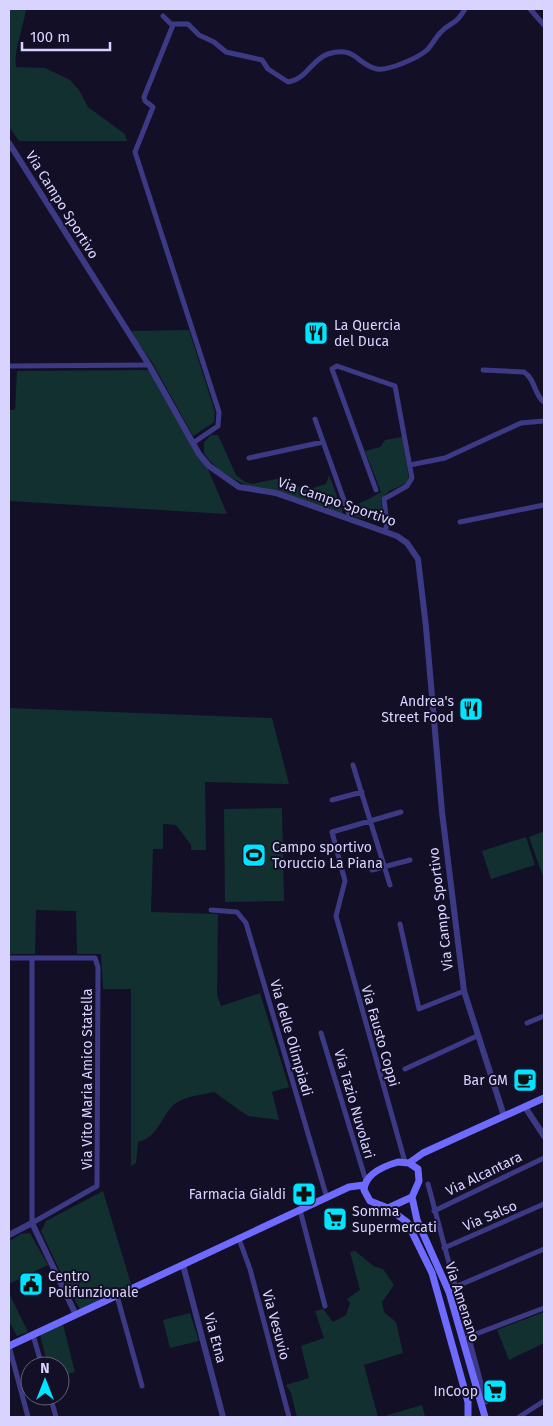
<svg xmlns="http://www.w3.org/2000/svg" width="553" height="1426" font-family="'Fira Sans',sans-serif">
<rect width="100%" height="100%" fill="#130f26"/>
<!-- green -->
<path fill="#12302f" d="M9,9H26C24,26 13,52 16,67L45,68L70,80L79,90L88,107L125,134L127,141H19L9,127Z
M189,330L215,412L214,422L193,436L152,362L133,336L132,331Z
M149,370L208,469L227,514L9,501V410H15L17,371Z
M211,435H218L236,475L245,482L252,484L281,478L293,482L300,488L309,489L326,484L329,475L344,515C304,503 226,490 204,453V442Z
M402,437L409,478L407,483L389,491L381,499L383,522L355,517L350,507L367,500L381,492L365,451L380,447L385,440Z
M9,708L272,718L289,784L205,782L206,850H191V845L176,825L163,824V849H153L151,912L218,914L217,995L221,1006L260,993L289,1087L272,1092L279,1120L248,1116L214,1092C202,1095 186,1096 176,1103C161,1115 159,1137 138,1142L136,1163L131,1166V989H103L101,954H77L76,911L36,910L35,954H9Z
M282,808L284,901L225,902L224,809Z
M544,831V879L529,837Z
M526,837L535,865L491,879L482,851Z
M103,1191L131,1284L80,1309L66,1284L41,1231L46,1221Z
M30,1233L48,1265L9,1284V1241L21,1234Z
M355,1251L375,1267L383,1269L394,1285L382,1302L384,1312L396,1322L403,1353L364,1365L378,1417H297L291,1393L286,1385L309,1378L301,1346L324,1338L315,1311L323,1309L333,1322L346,1315L350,1303L347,1299L360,1290L350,1252Z
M9,1293L28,1332L17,1336L9,1321Z
M544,1312V1343L509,1360L497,1330Z
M190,1313L199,1341L170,1348L163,1320Z
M63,1324L75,1372L60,1376V1366H48L40,1335Z
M422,1405L425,1417H381Z"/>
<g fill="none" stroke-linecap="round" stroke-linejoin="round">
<!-- minor -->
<path stroke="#3d3a85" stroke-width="5" d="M530,9L544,25
M163,16L171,24H188L199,35L214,42L226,52L262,60L268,69L288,82C306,80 312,59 328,54C356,45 357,65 377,69C388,71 418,58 427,50C432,45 435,38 441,32C452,21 455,26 465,9
M173,25L144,97L145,101L153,107L135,152L219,412L218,426L193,443
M9,366L149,365
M483,370L524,372C536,380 534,395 544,402
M315,419L351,520
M249,458L323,442
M410,465L445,458L521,423L544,421
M376,490L332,369L337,366L395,386L412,478L407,486L384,499L387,524L385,531
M460,522L544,505
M353,765L390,885
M332,800L362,792
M401,812L332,832L345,881L336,916L405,1162
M372,870L410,860
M211,910L237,912L246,923L327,1198
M400,924L419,1009L464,991
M9,958H95L98,967L97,1186L32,1223V958
M527,1023L544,1016
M321,1033L366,1181
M405,1069L477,1036
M428,1184L486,1402
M300,1210L325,1306
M434,1211L544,1158
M239,1239L250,1269L289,1417
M444,1248L544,1204
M455,1287L544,1249
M117,1296L142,1386
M33,1335L42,1366
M468,1337L544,1308
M9,1346L28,1417
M50,1396L56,1417
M519,1417L544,1401"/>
<!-- tertiary -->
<path stroke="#3d3a85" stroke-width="6" d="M9,143L149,365L199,454L209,466L239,487L276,493L397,536L407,543L418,559L426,627L442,812L464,991L504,1116
M525,1107L544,1136
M9,1235L32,1223L76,1315
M183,1265L223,1417"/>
<!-- secondary -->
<path stroke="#6f6bff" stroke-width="7" d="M398,1162L409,1163L418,1169L419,1181L412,1197L388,1208L370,1201L364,1190C365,1174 384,1166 398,1162Z
M409,1163L423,1153L544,1098
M412,1197L417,1220L449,1292L485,1417
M388,1208L407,1222L432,1273L468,1402V1417
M9,1346L349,1187L364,1185"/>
</g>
<!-- icons -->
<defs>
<g id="restaurant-square" transform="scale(1.25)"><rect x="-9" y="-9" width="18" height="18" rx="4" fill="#00e5ff" stroke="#130f26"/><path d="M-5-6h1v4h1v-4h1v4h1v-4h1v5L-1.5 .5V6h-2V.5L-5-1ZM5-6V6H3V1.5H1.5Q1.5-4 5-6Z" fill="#111"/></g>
<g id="stadium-square" transform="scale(1.25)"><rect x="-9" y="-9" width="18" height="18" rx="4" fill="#00e5ff" stroke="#130f26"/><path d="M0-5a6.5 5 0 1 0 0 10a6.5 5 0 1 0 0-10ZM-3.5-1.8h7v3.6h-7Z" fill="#111"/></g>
<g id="cafe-square" transform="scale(1.25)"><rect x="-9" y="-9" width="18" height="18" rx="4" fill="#00e5ff" stroke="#130f26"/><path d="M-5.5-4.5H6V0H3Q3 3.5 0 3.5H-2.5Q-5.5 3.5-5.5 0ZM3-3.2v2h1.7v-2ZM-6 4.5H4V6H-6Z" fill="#111"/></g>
<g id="pharmacy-square" transform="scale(1.25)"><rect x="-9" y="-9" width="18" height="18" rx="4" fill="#00e5ff" stroke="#130f26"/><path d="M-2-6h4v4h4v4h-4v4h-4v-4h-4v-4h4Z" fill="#111"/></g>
<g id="supermarket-square" transform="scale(1.25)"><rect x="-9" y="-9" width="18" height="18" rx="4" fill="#00e5ff" stroke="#130f26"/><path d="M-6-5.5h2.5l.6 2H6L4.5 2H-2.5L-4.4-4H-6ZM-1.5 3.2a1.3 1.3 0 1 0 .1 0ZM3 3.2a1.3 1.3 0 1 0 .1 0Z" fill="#111"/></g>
<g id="civic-square" transform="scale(1.25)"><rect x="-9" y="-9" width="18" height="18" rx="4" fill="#00e5ff" stroke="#130f26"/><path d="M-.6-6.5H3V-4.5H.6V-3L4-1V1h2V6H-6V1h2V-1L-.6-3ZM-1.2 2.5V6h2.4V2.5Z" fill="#111"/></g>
</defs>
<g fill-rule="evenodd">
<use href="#restaurant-square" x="316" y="333"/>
<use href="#restaurant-square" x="471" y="709"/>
<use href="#stadium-square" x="254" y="855"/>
<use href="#cafe-square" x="525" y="1080"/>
<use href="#pharmacy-square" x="304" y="1194"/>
<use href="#supermarket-square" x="335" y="1219"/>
<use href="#civic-square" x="31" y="1284"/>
<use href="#supermarket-square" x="495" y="1391"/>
</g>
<g text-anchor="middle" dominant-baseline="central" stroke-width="4" stroke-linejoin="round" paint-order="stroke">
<!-- street labels -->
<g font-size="14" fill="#d9d4ff" stroke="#130f26">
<text transform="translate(62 205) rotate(58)">Via Campo Sportivo</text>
<text transform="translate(337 502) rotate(19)">Via Campo Sportivo</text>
<text transform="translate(441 909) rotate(-97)">Via Campo Sportivo</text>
<text transform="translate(380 1036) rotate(74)">Via Fausto Coppi</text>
<text transform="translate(291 1038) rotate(74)">Via delle Olimpiadi</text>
<text transform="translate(87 1079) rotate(-90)">Via Vito Maria Amico Statella</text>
<text transform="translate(354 1104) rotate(74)">Via Tazio Nuvolari</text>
<text transform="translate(484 1174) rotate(-26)">Via Alcantara</text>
<text transform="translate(490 1216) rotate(-23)">Via Salso</text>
<text transform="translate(462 1302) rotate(72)">Via Amenano</text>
<text transform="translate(276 1325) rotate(75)">Via Vesuvio</text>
<text transform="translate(215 1338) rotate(75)">Via Etna</text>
</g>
<!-- poi labels -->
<g font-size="14" fill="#d9d4ff" stroke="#130f26" text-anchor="start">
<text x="334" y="325">La Quercia<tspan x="334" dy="16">del Duca</tspan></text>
<text x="454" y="701" text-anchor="end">Andrea's<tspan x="454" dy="16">Street Food</tspan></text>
<text x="272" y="847">Campo sportivo<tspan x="272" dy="16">Toruccio La Piana</tspan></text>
<text x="508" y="1080" text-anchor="end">Bar GM</text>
<text x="286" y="1194" text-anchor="end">Farmacia Gialdi</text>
<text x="352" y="1211">Somma<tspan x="352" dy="16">Supermercati</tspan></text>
<text x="48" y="1276">Centro<tspan x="48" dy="16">Polifunzionale</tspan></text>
<text x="478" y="1391" text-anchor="end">InCoop</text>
</g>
</g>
<!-- border -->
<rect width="553" height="1426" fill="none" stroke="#d9d4ff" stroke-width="20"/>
<!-- north arrow -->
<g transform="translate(45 1381)"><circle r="24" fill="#130f26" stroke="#625e7d"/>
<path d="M0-4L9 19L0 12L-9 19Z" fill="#00e5ff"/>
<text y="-8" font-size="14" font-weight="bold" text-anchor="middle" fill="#d9d4ff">N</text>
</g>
<!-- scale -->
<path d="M22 42v8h88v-8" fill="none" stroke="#d9d4ff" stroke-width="2.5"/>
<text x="30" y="42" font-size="15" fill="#d9d4ff" stroke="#130f26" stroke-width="4" paint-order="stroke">100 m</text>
</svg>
